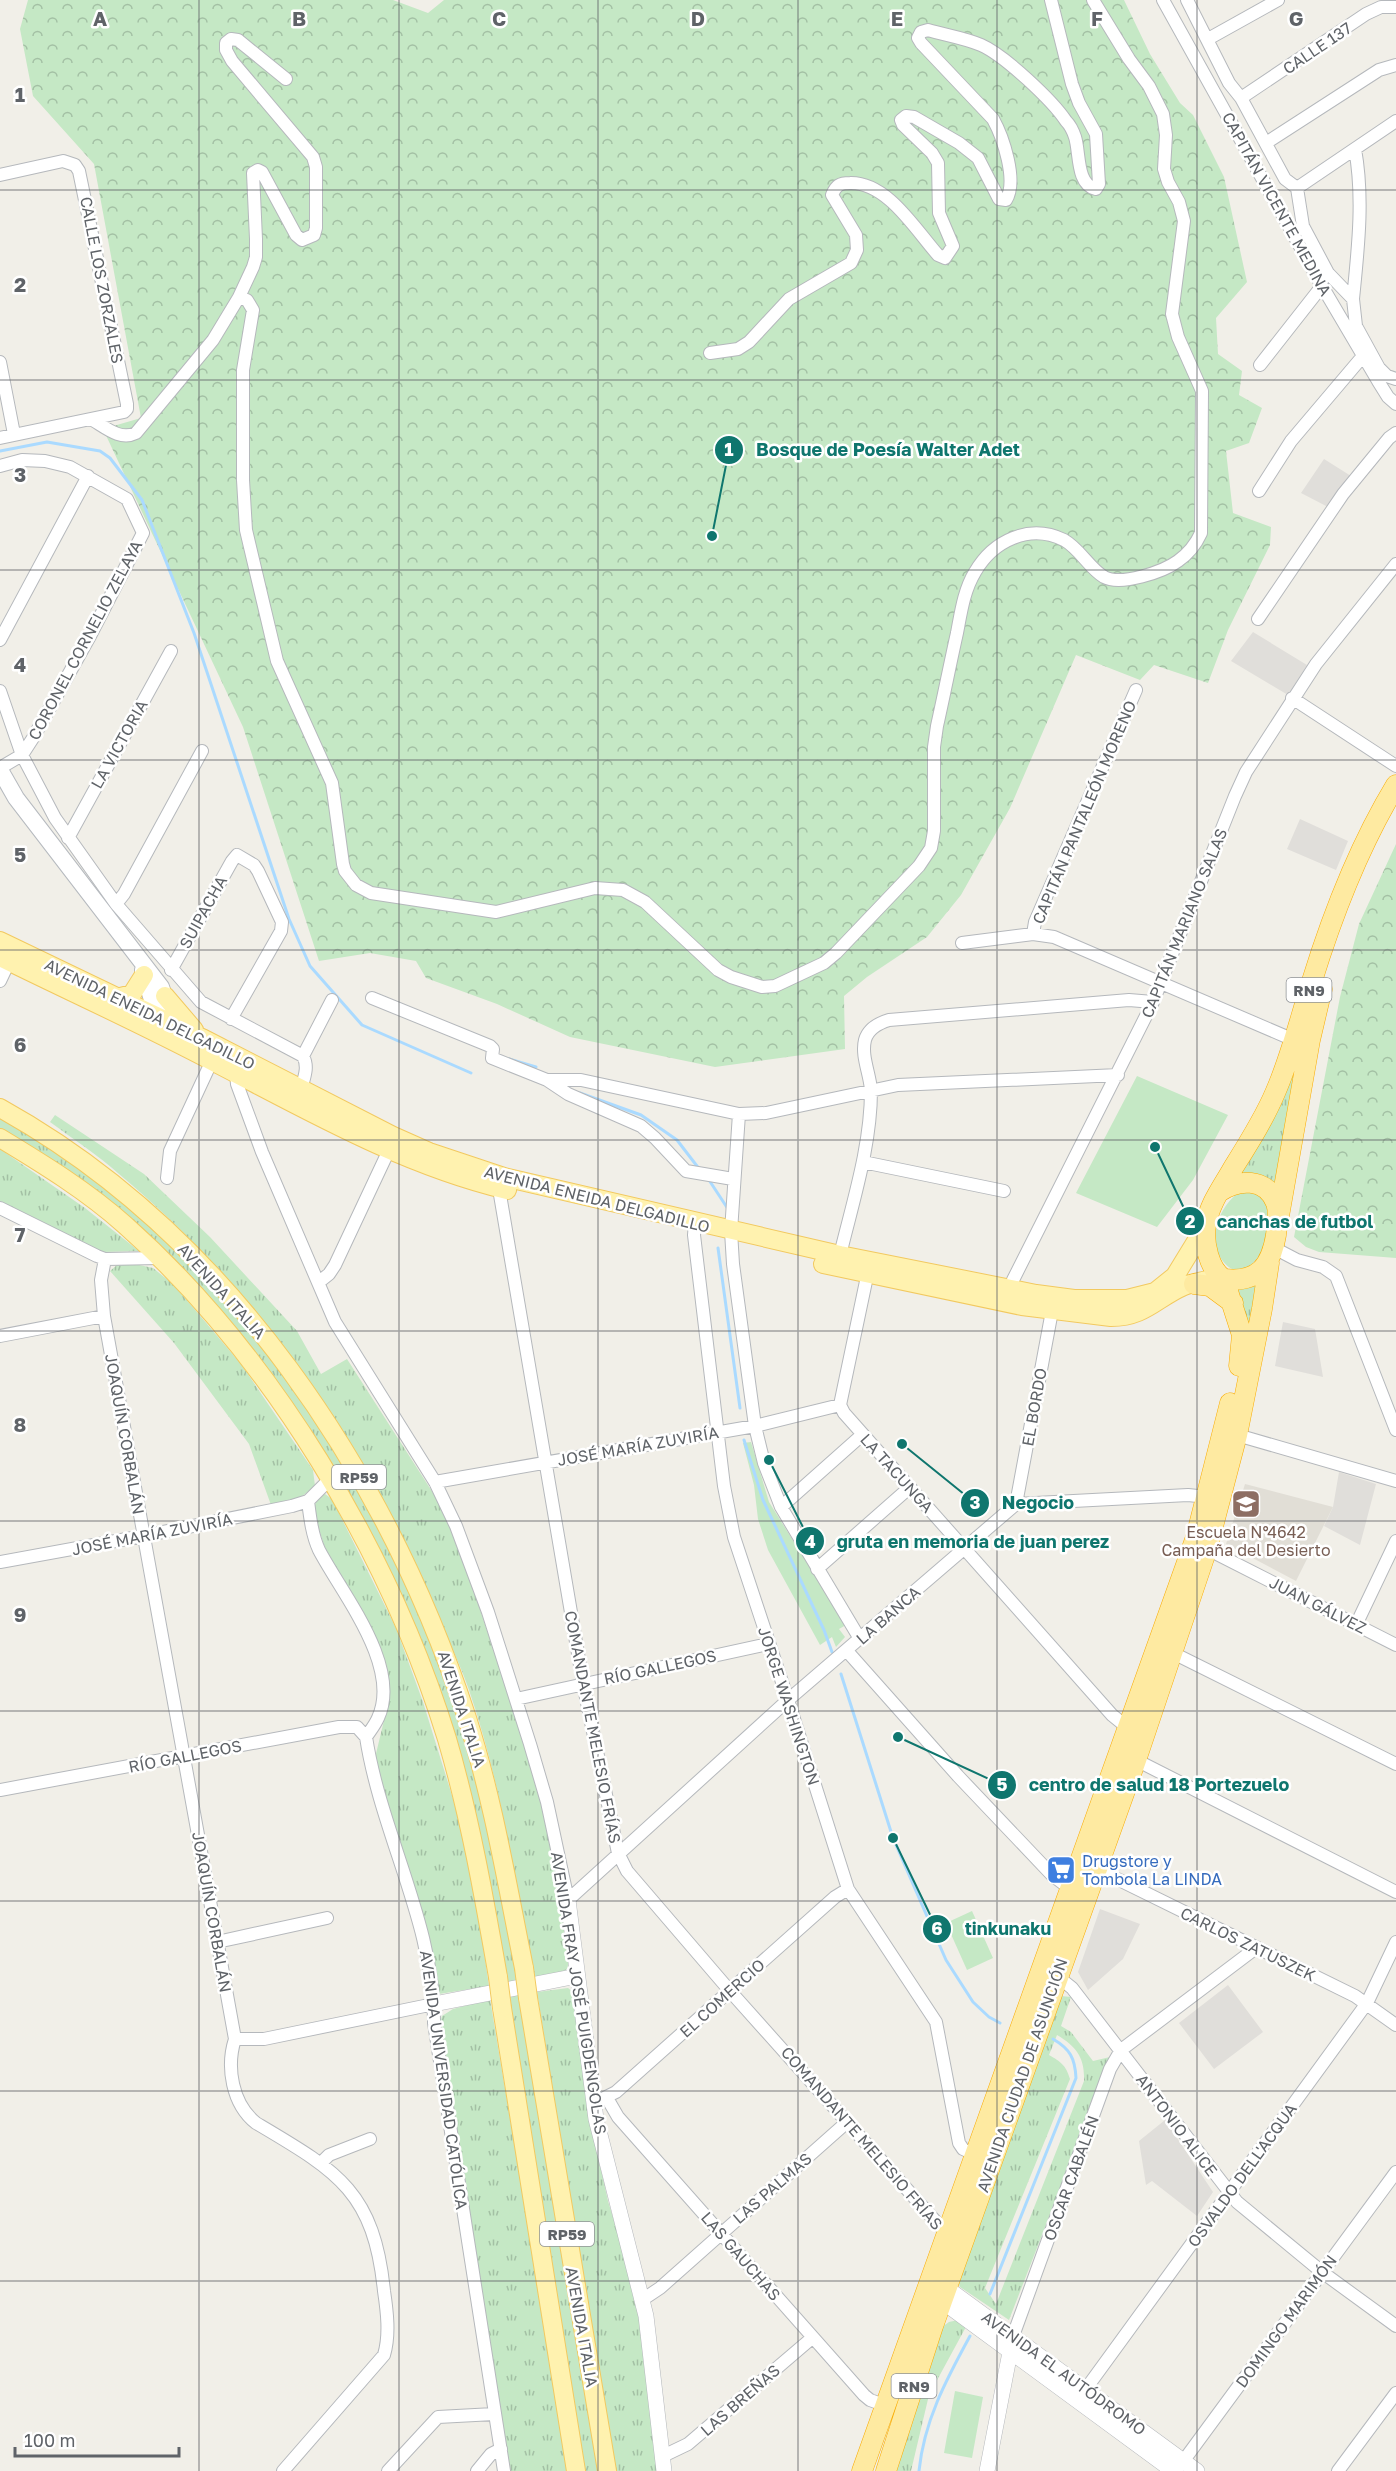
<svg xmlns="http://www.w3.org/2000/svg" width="1396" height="2471" font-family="'Golos Text',sans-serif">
<defs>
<pattern id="grass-tufts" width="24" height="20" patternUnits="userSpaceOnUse" patternTransform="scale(1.5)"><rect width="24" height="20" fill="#c5e8c5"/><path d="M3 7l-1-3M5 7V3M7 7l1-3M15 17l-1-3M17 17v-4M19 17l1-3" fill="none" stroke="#a3c0a4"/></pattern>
<pattern id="forest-crowns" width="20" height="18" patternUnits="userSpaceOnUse" patternTransform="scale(1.5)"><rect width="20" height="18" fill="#c5e8c5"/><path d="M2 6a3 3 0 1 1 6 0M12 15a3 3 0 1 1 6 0" fill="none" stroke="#a3c0a4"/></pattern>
</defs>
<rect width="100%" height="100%" fill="#f1efe8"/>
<!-- industrial -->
<path fill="#e0deda" d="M1324,459L1351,476L1328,507L1301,493Z
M1253,632L1307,665L1288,695L1231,661Z
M1300,819L1348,841L1336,870L1287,849Z
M1283,1322L1315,1329L1323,1377L1275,1366Z
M1339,1472L1376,1484L1360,1545L1324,1526L1333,1507Z
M1100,1909L1140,1924L1123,1959L1088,1990L1078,1972Z
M1228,1985L1263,2032L1214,2069L1179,2023Z
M1165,2120L1213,2192L1197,2216L1152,2181L1146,2185L1139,2141Z"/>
<!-- education -->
<path fill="#e1ded6" d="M1245,1484L1333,1507L1296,1581L1226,1544Z"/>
<!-- grass -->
<path fill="url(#grass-tufts)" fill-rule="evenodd" d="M1334,924L1277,1195L1235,1175Z
M0,1114L130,1202L228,1304L284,1374L342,1459L379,1524L446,1674L497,1857L598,2471H585L476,1821L373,1544L203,1296L0,1130Z
M55,1115L144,1174L210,1237L297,1331L321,1374L347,1359L435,1496L457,1539L545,1807L559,1868L569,1961L567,1969L561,1973L532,1977C515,1881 501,1783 469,1690C462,1669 452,1649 444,1629C372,1455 264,1295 119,1174C98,1155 73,1139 50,1122Z
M0,1149L85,1208L139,1251L102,1252L0,1201Z
M135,1264L153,1268L174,1285L241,1364L313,1470L315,1486L301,1497L271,1505L249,1444L174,1343L110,1271L117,1265Z
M1260,1278L1241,1369L1229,1289Z
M325,1494L332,1499L396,1628L423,1702L459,1818L478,1911L489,1986L439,1994L422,1921L374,1762L386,1712V1670L364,1619L325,1548L314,1514L316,1498Z
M568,1988L573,1992L587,2105L608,2201L637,2295L658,2471H614L537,1992Z
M1061,1996L1071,1997L1061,2026L1071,2032L1093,2061L1110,2057L1100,2078L1084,2127L1009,2320L960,2287L957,2278ZM1057,2035C1077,2047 1085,2058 1084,2081L996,2304L985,2288L1070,2079C1066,2065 1061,2062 1049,2055Z
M490,1999L569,2471H508L438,2031L442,2016L453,2009Z
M958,2320L967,2325L929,2395L911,2471H894L942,2327L949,2322Z"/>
<!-- forest -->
<path fill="url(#forest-crowns)" d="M28,0H393L428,13L444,0H1124L1150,54L1180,103L1193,115L1224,177L1247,282L1216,318L1218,354L1242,371L1239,395L1262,408L1249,443L1226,451L1233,513L1271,527L1270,545L1228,630L1208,683L1154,665L1140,680L1076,655L1010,808L961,895L927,937L867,977L844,996L845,1049L715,1067L570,1037L497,1004L426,978L416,961L370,953L319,961L243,727L103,429L141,418L94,164L33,96L20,29Z
M1396,844V1258L1319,1252L1306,1247L1294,1237L1340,997L1359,924Z"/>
<!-- park -->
<path fill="#c5e8c5" d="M1137,1076L1228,1115L1193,1180L1157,1227L1076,1193Z
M1243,1190C1251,1192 1261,1194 1266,1202C1283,1230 1246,1299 1220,1257C1207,1235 1222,1201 1243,1190Z
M751,1442L769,1502L846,1625L839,1629L845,1637L836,1647L832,1637L820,1645L768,1550L758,1519L754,1485L743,1443Z
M972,1911L993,1958L967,1970L946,1923Z
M955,2391L983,2397L972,2458L944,2453Z"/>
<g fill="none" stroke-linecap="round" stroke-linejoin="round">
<!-- stream -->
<path stroke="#aadaff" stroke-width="3" d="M0,451L47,442L100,451L110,458L142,500L194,633L289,919L310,966L362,1025L471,1073
M509,1059L536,1067
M580,1093L641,1115L677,1140L700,1170
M709,1180L728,1209
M718,1248L740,1408
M744,1440L763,1500L824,1630L832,1652
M841,1674L893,1838L946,1960L973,2002L989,2017L1000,2023
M990,2294L1076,2078C1075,2058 1070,2049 1053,2039
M919,2471C924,2421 946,2380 970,2336"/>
<!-- minor casing -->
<g stroke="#b5b8bc" stroke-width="14">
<path id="minor" d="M1163,0L1322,286L1378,381L1388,397L1396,404
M1187,0L1229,83L1241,98L1285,179L1297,188L1303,226L1328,273L1353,299L1356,326L1379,368L1387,376L1396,379
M1208,39L1278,0
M1241,98L1366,14L1381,7H1396
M1266,143L1379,70L1396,65
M0,175L63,161L75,165L79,171L127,404V409L124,412L0,438
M1297,188L1396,121
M239,297L247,300L253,310L243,370V480L246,530L277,661L332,783L343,864L345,871L356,885L371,893L496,912L595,888L623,890L645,902L718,970L731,977L762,987L775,986L824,963L836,953L919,866L931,848L934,831V747L937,726C944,695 950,664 957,633C961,612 964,590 975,572C993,541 1029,523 1064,540C1080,549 1089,568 1104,577C1121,586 1163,572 1178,561C1188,554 1196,544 1201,533L1202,391L1178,337L1172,314L1184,221L1179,202L1168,182L1164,169L1166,135L1163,114L1149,86L1129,59L1093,0
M1353,299C1358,249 1364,198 1355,149
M710,353L738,349L749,342L789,299L851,263L857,250L856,235L832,195C836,185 840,183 850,183C887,182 915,229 938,255L945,258L953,246L939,213L938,163L932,153L903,125L901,120L906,116L914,117L959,143L978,158L999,199L1006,200C1018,181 1003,137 993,119L921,43L918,38L921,32L928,30C945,35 965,38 981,45C1004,55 1052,100 1066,121C1070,125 1073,131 1075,137C1080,152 1076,185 1096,189L1099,184L1096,134L1079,103L1072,84L1051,0
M0,362L14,434
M1260,365L1322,286
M91,419C105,427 120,441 136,433L213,340L239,297L253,267L256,257V239L253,173L258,170L262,172L296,235L302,240L314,235L316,228V167L313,157L232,61L226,50V43L231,39L238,40L286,79
M0,466L22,460L45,461L70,467L127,499L143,533L90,636L33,738L22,755L0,768
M1259,491L1291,441L1363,356
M1258,619L1343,494L1389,438L1396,433
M0,640L88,476
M0,691L22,755L55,818L116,904L201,1002L303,1056
M1292,698L1396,766
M68,838L171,651
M116,904L124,894L202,751
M1033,934L1035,922L1136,690
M962,943L1033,934L1054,937L1294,1040
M171,970L232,861L237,855L254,865L258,871L282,922L281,931L231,1019
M0,981L9,962
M372,998L490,1046L493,1049L492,1058L547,1080H581L739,1114L766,1113L898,1085L1118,1075
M236,1073L237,1084L262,1152L335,1322L435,1482L456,1526L488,1612L530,1744L547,1802L568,1900
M547,1080L568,1094L641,1126L655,1138L686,1171L733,1179
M301,1089C304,1078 309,1067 303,1056L332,1000
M739,1114L731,1231L733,1264L755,1426L764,1463L781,1507L860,1639
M863,1162L1004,1191
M167,1178L170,1151L215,1054
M498,1183L583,1683L618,1853L627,1871L730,1991L946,2233
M0,1208L97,1256L105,1259L159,1258
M695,1222L694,1235L724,1486L734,1537L788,1700L848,1889L936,2022L959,2143L963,2149L974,2154
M1274,1248L1297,1260L1323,1267L1336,1276L1396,1430
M840,1255C853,1201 871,1146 871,1090C870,1074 861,1056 865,1040C868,1029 879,1023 889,1020L1129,1000L1153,1002
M105,1259L101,1280L104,1316L235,2039C226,2067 232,2104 256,2123C337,2171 374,2191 384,2291C387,2311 390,2335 384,2355L283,2471
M869,1267L840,1405L844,1413L1112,1715L1128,1728
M319,1282L329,1274L335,1265L389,1150
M1008,1296L1013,1280L1153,1002L1235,796L1246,772L1316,664L1396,564
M0,1336L104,1316
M1237,1435L1396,1481
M435,1482L755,1426L840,1405
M308,1501C310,1517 312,1535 319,1550C342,1594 402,1666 378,1718C375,1725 370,1731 366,1737C381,1834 435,1925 434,2023L504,2471
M1016,1504L1052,1311
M781,1507L862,1435
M1207,1549L1396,1645
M0,1562L143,1536L292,1506L308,1501L330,1479
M817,1569L909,1488
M1356,1625L1396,1541
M847,1651L958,1776L1052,1875L1069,1888
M1173,1653L1396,1764
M516,1699L768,1644
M1136,1760L1396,1892
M0,1790L339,1727H357L366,1737
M1097,1869L1355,1996L1396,2025
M568,1900L788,1700L1016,1504L1188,1495L1207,1497
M217,1942L327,1918
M1057,1976L1072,1988L1237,2202L1322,2272L1396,2326
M235,2039H264L434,2004
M607,2098L618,2117L864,2395L870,2400L884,2405
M600,2100L616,2092L835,1897L848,1889
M321,2163L329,2155L370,2139
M642,2300L660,2288L846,2123
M1013,2336L1110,2069L1121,2050L1256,1948
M1080,2397L1367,2003L1396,1942
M663,2456L688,2444L812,2338
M1179,2467L1396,2172
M388,2471L438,2417L494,2414
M477,2471L491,2454L501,2449
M1338,2471L1396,2393"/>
</g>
<!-- tertiary casing -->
<g stroke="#b5b8bc" stroke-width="16">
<path id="tertiary" d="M568,1900L596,2119L646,2316L664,2471
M434,2004L577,1976
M940,2283L1197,2471
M933,2298L943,2302L1173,2471
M987,2471L1012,2342"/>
</g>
<!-- secondary casing -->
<g stroke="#b6babf" stroke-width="18">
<path id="secondary" d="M0,770L16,798L161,987C167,1002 165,1017 159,1032
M143,970L153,1003L149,1026"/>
</g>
<!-- primary casing -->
<g stroke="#f2c960" stroke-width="20">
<path id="primary" d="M0,941L202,1038L393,1136L429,1152L504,1177L840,1255L1036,1294L1074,1299H1127L1155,1292L1175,1276L1205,1227
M0,957C71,992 142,1024 212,1061C307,1110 402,1165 507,1190
M165,996L194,1030
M117,998L132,994L144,975
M0,1108C229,1235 387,1474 467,1718C493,1799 507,1884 524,1968
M0,1138C43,1164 87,1191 125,1225C272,1356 389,1551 447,1739C470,1817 484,1897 498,1977
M823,1264L1022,1306L1111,1317C1145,1317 1156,1298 1184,1286C1191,1283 1200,1282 1207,1280
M528,1998L607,2471
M502,2008L576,2471"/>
</g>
<!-- trunk casing -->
<g stroke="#f9ab00" stroke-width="21">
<path id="trunk" d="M1219,1192C1238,1179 1266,1177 1276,1203C1280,1214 1277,1225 1276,1235C1271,1266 1258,1283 1224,1279C1209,1270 1203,1242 1206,1225C1209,1204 1223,1186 1233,1168C1248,1144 1264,1119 1275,1093C1291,1057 1300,1018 1312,981C1333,913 1359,846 1396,785
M1279,1216L1310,1040L1322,989
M1224,1279L1242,1335L1239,1366
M1194,1284L1210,1286L1233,1303
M862,2471L1196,1537L1230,1403
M886,2471L933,2326L1136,1760L1207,1549L1237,1435L1262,1309L1269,1263"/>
</g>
<!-- minor -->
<use href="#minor" stroke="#fff" stroke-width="12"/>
<!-- tertiary -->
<use href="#tertiary" stroke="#fff" stroke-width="15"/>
<!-- secondary -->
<use href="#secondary" stroke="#fff" stroke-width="16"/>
<!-- primary -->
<use href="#primary" stroke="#fff2af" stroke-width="18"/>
<!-- trunk -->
<use href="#trunk" stroke="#feeaa1" stroke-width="20"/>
<!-- primary-bridge casing -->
<g stroke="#f2c960" stroke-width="20" stroke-linecap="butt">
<path id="primary-bridge" d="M524,1968L528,1998
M498,1977L502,2008"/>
</g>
<!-- primary-bridge -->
<use href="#primary-bridge" stroke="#fff2af" stroke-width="18"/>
</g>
<!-- grid -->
<path fill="none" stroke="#5f6368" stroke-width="1.5" stroke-opacity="0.55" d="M199,0V2471M399,0V2471M598,0V2471M798,0V2471M997,0V2471M1197,0V2471M0,190H1396M0,380H1396M0,570H1396M0,760H1396M0,950H1396M0,1140H1396M0,1331H1396M0,1521H1396M0,1711H1396M0,1901H1396M0,2091H1396M0,2281H1396"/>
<!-- icons -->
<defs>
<g id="school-square" transform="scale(1.5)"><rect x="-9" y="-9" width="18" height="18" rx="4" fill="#8d6e63" stroke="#fff"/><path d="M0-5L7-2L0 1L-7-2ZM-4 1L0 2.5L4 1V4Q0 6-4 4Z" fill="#fff"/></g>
<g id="supermarket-square" transform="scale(1.5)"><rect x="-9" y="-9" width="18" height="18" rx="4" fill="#3f7fe0" stroke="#fff"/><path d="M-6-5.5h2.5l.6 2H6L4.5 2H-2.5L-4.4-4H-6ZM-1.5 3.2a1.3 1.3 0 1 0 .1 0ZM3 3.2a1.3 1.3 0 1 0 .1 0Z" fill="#fff"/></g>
</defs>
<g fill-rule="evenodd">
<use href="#school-square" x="1246" y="1504"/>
<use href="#supermarket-square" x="1061" y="1870"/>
</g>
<g text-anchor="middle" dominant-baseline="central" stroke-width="5" stroke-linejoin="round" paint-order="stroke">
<!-- shield labels -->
<g fill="#fff" stroke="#8f9295" stroke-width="1.5">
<rect x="1286.5" y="978" width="45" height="24" rx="4.5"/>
<rect x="332" y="1465" width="54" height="24" rx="4.5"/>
<rect x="540" y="2222" width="54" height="24" rx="4.5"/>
<rect x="891.5" y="2374" width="45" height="24" rx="4.5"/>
</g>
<g font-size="15" font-weight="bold" fill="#5f6368">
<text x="1309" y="990">RN9</text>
<text x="359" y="1477">RP59</text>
<text x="567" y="2234">RP59</text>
<text x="914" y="2386">RN9</text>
</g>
<!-- street labels -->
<g font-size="16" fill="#5f6368" stroke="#fff">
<text transform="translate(1317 48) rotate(-34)">CALLE 137</text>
<text transform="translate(1277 204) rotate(61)">CAPITÁN VICENTE MEDINA</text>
<text transform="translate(102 280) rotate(79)">CALLE LOS ZORZALES</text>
<text transform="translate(85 640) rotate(-62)">CORONEL CORNELIO ZELAYA</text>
<text transform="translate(119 744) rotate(-61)">LA VICTORIA</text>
<text transform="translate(1084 812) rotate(-67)">CAPITÁN PANTALEÓN MORENO</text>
<text transform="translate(203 912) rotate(-61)">SUIPACHA</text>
<text transform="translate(1184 923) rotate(-68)">CAPITÁN MARIANO SALAS</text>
<text transform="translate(150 1014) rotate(26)">AVENIDA ENEIDA DELGADILLO</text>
<text transform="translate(597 1199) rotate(14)">AVENIDA ENEIDA DELGADILLO</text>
<text transform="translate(222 1291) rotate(48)">AVENIDA ITALIA</text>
<text transform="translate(1034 1407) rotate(-80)">EL BORDO</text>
<text transform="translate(125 1434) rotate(80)">JOAQUÍN CORBALÁN</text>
<text transform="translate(638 1446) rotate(-10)">JOSÉ MARÍA ZUVIRÍA</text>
<text transform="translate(897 1473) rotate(48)">LA TACUNGA</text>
<text transform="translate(152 1534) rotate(-11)">JOSÉ MARÍA ZUVIRÍA</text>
<text transform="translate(1318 1605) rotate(27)">JUAN GÁLVEZ</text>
<text transform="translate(888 1615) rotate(-41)">LA BANCA</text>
<text transform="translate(660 1667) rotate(-12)">RÍO GALLEGOS</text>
<text transform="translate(789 1706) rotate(72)">JORGE WASHINGTON</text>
<text transform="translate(462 1709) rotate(72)">AVENIDA ITALIA</text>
<text transform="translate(593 1727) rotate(79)">COMANDANTE MELESIO FRÍAS</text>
<text transform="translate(185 1756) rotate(-11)">RÍO GALLEGOS</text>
<text transform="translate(212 1912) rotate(80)">JOAQUÍN CORBALÁN</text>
<text transform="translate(1248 1944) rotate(26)">CARLOS ZATUSZEK</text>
<text transform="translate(579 1993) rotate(81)">AVENIDA FRAY JOSÉ PUIGDENGOLAS</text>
<text transform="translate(722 1998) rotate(-42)">EL COMERCIO</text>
<text transform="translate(1022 2075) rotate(-71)">AVENIDA CIUDAD DE ASUNCIÓN</text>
<text transform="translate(444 2080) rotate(82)">AVENIDA UNIVERSIDAD CATÓLICA</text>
<text transform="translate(1177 2125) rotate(53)">ANTONIO ALICE</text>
<text transform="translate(862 2138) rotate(49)">COMANDANTE MELESIO FRÍAS</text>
<text transform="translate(1242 2175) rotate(-54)">OSVALDO DELL'ACQUA</text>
<text transform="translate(1071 2178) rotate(-70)">OSCAR CABALÉN</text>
<text transform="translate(772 2188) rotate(-41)">LAS PALMAS</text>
<text transform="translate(741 2256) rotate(49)">LAS GAUCHAS</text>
<text transform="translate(1286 2321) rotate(-54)">DOMINGO MARIMÓN</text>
<text transform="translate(582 2327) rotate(80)">AVENIDA ITALIA</text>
<text transform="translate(1064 2373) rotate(36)">AVENIDA EL AUTÓDROMO</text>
<text transform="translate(740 2400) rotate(-41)">LAS BREÑAS</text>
</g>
<!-- education labels -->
<g font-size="16" fill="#785e54" stroke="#fff">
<text x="1246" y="1532">Escuela N°4642<tspan x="1246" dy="18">Campaña del Desierto</tspan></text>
</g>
<!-- shop labels -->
<g font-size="16" fill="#366cbe" stroke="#fff" text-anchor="start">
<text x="1082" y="1861">Drugstore y<tspan x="1082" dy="18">Tombola La LINDA</tspan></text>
</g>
</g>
<g font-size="20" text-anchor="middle" font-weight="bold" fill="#5f6368" stroke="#fff" stroke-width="5" stroke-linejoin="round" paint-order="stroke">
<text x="100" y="26">A</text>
<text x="299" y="26">B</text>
<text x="499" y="26">C</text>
<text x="698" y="26">D</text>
<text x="897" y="26">E</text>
<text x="1097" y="26">F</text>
<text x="1296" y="26">G</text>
<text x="20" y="102">1</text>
<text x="20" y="292">2</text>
<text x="20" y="482">3</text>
<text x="20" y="672">4</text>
<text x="20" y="862">5</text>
<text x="20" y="1052">6</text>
<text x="20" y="1242">7</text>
<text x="20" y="1432">8</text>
<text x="20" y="1622">9</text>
</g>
<!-- callouts -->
<path fill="none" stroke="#0f766e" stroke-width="2" d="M712 536L729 450M1155 1147L1190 1221M902 1444L975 1503M769 1460L810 1541M898 1737L1002 1785M893 1838L937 1929"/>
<g fill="#0f766e" stroke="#fff" stroke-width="2">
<circle cx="712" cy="536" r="6"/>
<circle cx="1155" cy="1147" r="6"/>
<circle cx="902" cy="1444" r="6"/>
<circle cx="769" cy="1460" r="6"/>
<circle cx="898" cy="1737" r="6"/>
<circle cx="893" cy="1838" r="6"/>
<circle cx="729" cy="450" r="15"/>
<circle cx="1190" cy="1221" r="15"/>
<circle cx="975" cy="1503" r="15"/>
<circle cx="810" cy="1541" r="15"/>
<circle cx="1002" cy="1785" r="15"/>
<circle cx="937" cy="1929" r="15"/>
</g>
<g font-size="18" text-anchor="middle" font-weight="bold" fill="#fff">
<text x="729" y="456">1</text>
<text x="1190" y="1228">2</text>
<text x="975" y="1509">3</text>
<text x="810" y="1548">4</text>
<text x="1002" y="1791">5</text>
<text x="937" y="1935">6</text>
</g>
<g font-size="18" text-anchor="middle" font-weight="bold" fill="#0f766e" stroke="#fff" stroke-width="5" stroke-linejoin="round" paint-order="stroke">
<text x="888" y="456">Bosque de Poesía Walter Adet</text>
<text x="1295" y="1228">canchas de futbol</text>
<text x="1038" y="1509">Negocio</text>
<text x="973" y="1548">gruta en memoria de juan perez</text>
<text x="1159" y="1791">centro de salud 18 Portezuelo</text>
<text x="1008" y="1935">tinkunaku</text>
</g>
<!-- scale -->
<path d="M15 2447v9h164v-9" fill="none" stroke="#5f6368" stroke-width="3"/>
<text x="24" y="2447" font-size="18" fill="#5f6368" stroke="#ffffff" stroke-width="4.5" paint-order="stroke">100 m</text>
</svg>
